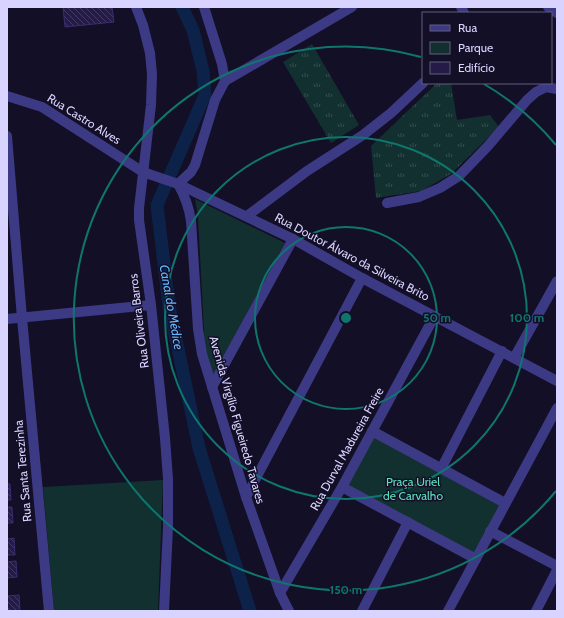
<svg xmlns="http://www.w3.org/2000/svg" width="564" height="618" font-family="Cabin,sans-serif">
  <style>
    .grass { fill: url(#grass-tufts) }
    .park { fill: #12302f }
    .lines { fill: none; stroke-linecap: round; stroke-linejoin: round }
    .canal { stroke: #0c2248; stroke-width: 13 }
    .building { fill: url(#building-back-hatch); stroke: #3b2d73 }
    .minor { stroke: #3d3a85; stroke-width: 10 }
    .ring { fill: none; stroke: #0f766e; stroke-width: 2 }
    .labels { text-anchor: middle; stroke-width: 3; stroke-linejoin: round; paint-order: stroke }
    .street-label { font-size: 12px; fill: #d9d4ff; stroke: #130f26 }
    .park-label { font-size: 12px; fill: #5fe0c0; stroke: #130f26 }
    .water-label { font-size: 13px; font-style: italic; fill: #62b6ff; stroke: #130f26 }
    .centre { fill: #0f766e; stroke: #130f26; stroke-width: 2 }
    .ring-label { font-size: 12px; text-anchor: middle; font-weight: bold; fill: #0f766e; stroke: #130f26; stroke-width: 3; stroke-linejoin: round; paint-order: stroke }
  </style>
  <defs>
    <pattern id="grass-tufts" width="24" height="20" patternUnits="userSpaceOnUse"><rect width="24" height="20" fill="#12302f"/><path d="M3 7l-1-3M5 7V3M7 7l1-3M15 17l-1-3M17 17v-4M19 17l1-3" fill="none" stroke="#344d4e"/></pattern>
    <pattern id="building-back-hatch" width="6" height="6" patternUnits="userSpaceOnUse"><rect width="6" height="6" fill="#241b47"/><path d="M-1 5l2 2M0 0l6 6M5-1l2 2" fill="none" stroke="#433b63"/></pattern>
  </defs>
  <rect width="100%" height="100%" fill="#130f26"/>
  <g class="grass">
    <polygon points="312,44 359,125 331,143 283,62"/>
    <polygon points="437,83 451,83 457,120 490,115 499,127 451,174 421,191 376,198 371,146"/>
  </g>
  <g class="park">
    <polygon points="195,199 285,243 213,375 205,352 198,216"/>
    <polygon points="372,431 505,503 476,559 342,487"/>
    <polygon points="163,480 158,611 54,611 43,487"/>
  </g>
  <g class="lines">
    <polyline class="canal" points="182,7 193,30 203,71 205,95 157,205 169,306 199,448 250,611"/>
  </g>
  <g class="building">
    <polygon points="63,7 112,7 114,22 65,27"/>
    <polygon points="7,484 10,484 11,500 7,500"/>
    <polygon points="7,507 12,507 13,523 7,523"/>
    <polygon points="14,538 15,555 7,555 7,539"/>
    <polygon points="16,561 17,577 7,578 7,562"/>
    <polygon points="19,595 20,611 7,611 7,596"/>
  </g>
  <g class="lines">
    <g class="minor">
      <polyline points="136,7 143,25 150,53 152,74 151,105 139,208 139,220 151,305 165,438 168,479 168,527 164,611"/>
      <path d="M204,7L222,64L225,81L215,100L195,165L191,172L178,184C185,196 189,207 191,221L198,329L202,354L246,497L280,593L289,611"/>
      <polyline points="461,7 464,13"/>
      <polyline points="548,7 557,13"/>
      <polyline points="225,81 352,7"/>
      <polyline points="7,96 42,107 143,172 178,184 293,239 362,278 557,381"/>
      <polyline points="7,136 22,318 49,611"/>
      <polyline points="387,203 419,197 440,188 459,176 488,146 527,100 536,92 546,87 557,89"/>
      <polyline points="247,216 307,171 363,135 391,113 423,83"/>
      <polyline points="7,319 151,305"/>
      <polyline points="514,358 557,281"/>
      <polyline points="212,387 293,239"/>
      <polyline points="372,431 505,503"/>
      <polyline points="441,469 502,351"/>
      <polyline points="342,487 476,559"/>
      <polyline points="246,497 362,278"/>
      <polyline points="490,531 557,566"/>
      <polyline points="280,593 342,487 434,317"/>
      <polyline points="362,611 408,522"/>
      <polyline points="448,611 557,408"/>
      <polyline points="536,611 557,570"/>
    </g>
  </g>
  <g class="ring">
    <circle cx="346" cy="318" r="91"/>
    <circle cx="346" cy="318" r="181"/>
    <path d="M556 491A272 272 0 1 1 421 57M484 84A272 272 0 0 1 556 145"/>
  </g>
  <g class="labels">
    <g class="street-label">
      <text transform="translate(84 119) rotate(32)" y="4">Rua Castro Alves</text>
      <text transform="translate(352 257) rotate(28)" y="4">Rua Doutor Álvaro da Silveira Brito</text>
      <text transform="translate(139 321) rotate(-97)" y="4">Rua Oliveira Barros</text>
      <text transform="translate(237 420) rotate(74)" y="4">Avenida Virgílio Figueiredo Tavares</text>
      <text transform="translate(347 449) rotate(-61)" y="4">Rua Durval Madureira Freire</text>
      <text transform="translate(23 471) rotate(-95)" y="4">Rua Santa Terezinha</text>
    </g>
    <g class="park-label">
      <text x="413" y="486">Praça Uriel<tspan x="413" dy="14">de Carvalho</tspan></text>
    </g>
    <g class="water-label">
      <text transform="translate(172 307) rotate(80)" y="5">Canal do Médice</text>
    </g>
  </g>
  <circle cx="346" cy="318" r="6" class="centre"/>
  <g class="ring-label">
    <text x="437" y="322">50 m</text>
    <text x="527" y="322">100 m</text>
    <text x="346" y="594">150 m</text>
  </g>
  <rect width="564" height="618" fill="none" stroke="#d9d4ff" stroke-width="16"/>
  <rect x="422" y="12" width="130" height="72" fill="#130f26" stroke="#625e7d"/>
  <rect x="430" y="25" width="20" height="6" fill="#3d3a85" stroke="#625e7d"/>
  <text x="458" y="32" font-size="12" fill="#d9d4ff">Rua</text>
  <rect x="430" y="42" width="20" height="12" fill="#12302f" stroke="#625e7d"/>
  <text x="458" y="52" font-size="12" fill="#d9d4ff">Parque</text>
  <rect x="430" y="62" width="20" height="12" fill="#241b47" stroke="#625e7d"/>
  <text x="458" y="72" font-size="12" fill="#d9d4ff">Edifício</text>
</svg>
